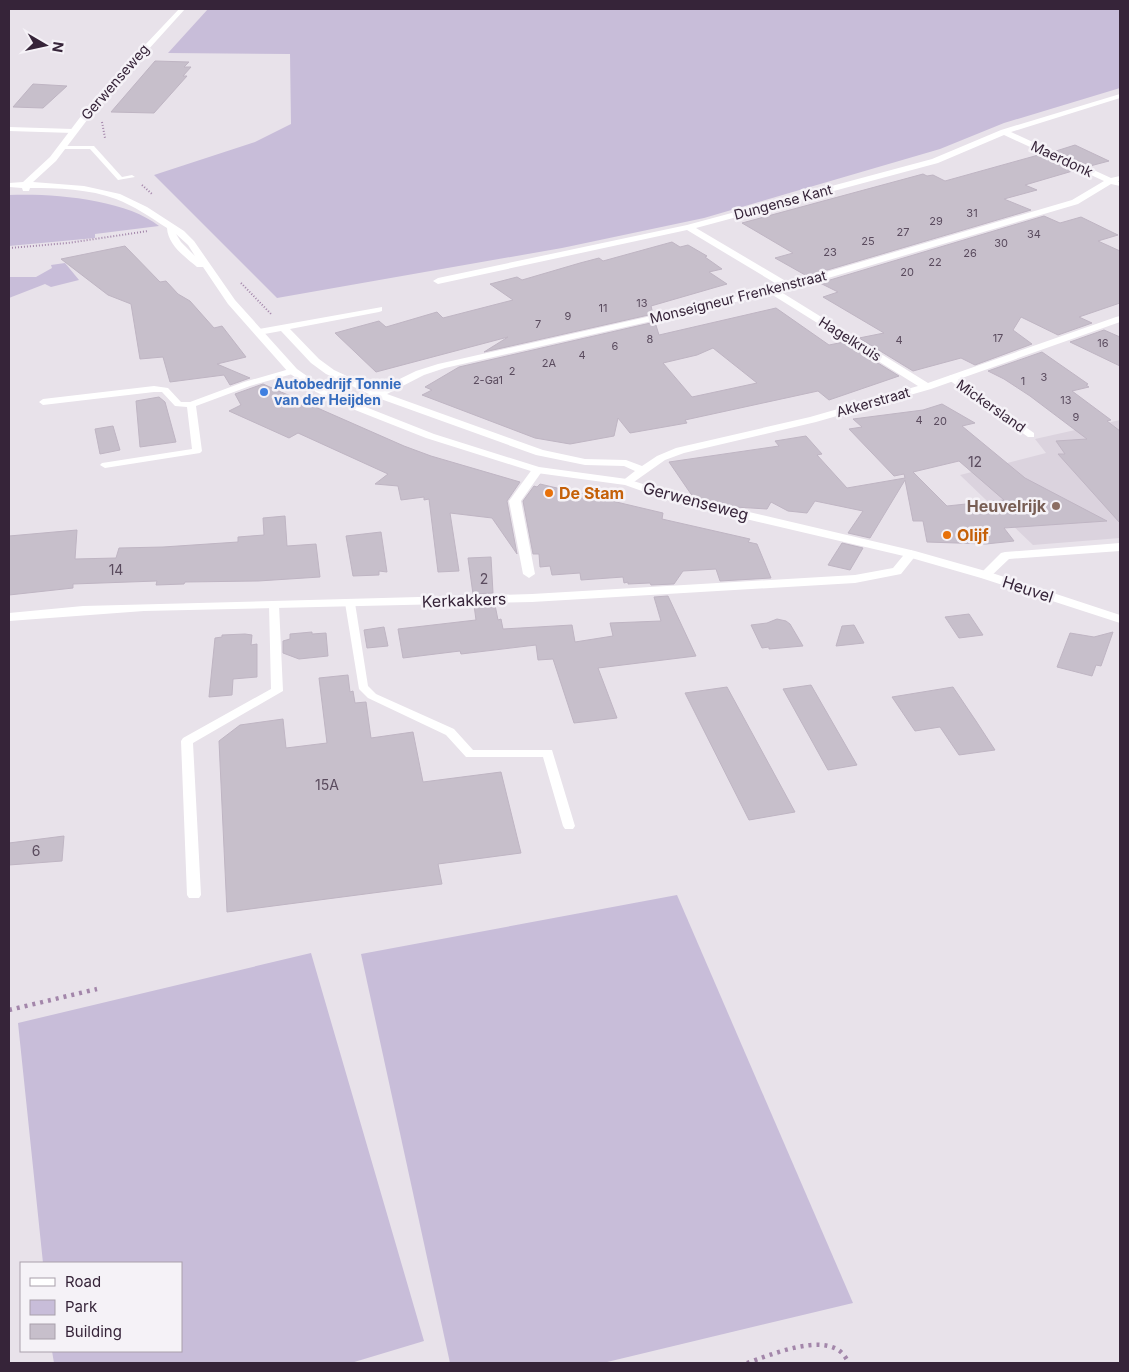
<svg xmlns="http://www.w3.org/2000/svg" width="1129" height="1372" font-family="Inter,sans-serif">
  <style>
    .built { fill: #dbd3de }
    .green { fill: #c8bdd9 }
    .building { fill: #c7bfcb; stroke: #bfb5c3; fill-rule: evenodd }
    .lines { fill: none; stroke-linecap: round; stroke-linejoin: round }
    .path-far1 { stroke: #a386aa; stroke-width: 2; stroke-dasharray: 1 2; stroke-linecap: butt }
    .path { stroke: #a386aa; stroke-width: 4.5; stroke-dasharray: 3 5; stroke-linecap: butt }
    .service { fill: #fff; fill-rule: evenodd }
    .minor { fill: #fff; fill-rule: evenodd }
    .tertiary { fill: #fff; fill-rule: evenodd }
    .shop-dot { fill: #3f7fe0; stroke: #f5f2f7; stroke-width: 2 }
    .food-dot { fill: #e8710a; stroke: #f5f2f7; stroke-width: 2 }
    .education-dot { fill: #8d6e63; stroke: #f5f2f7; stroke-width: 2 }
    .labels { text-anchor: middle; stroke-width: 5; stroke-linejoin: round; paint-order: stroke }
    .far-number-label { font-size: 11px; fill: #5a4b5e }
    .far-street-label { font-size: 14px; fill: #362439; stroke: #f5f2f7 }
    .far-shop-label { font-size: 14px; font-weight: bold; fill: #366cbe; stroke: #f5f2f7; text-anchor: start }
    .number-label { font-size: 14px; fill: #5a4b5e }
    .food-label { font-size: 16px; font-weight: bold; fill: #c56008; stroke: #f5f2f7; text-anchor: start }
    .street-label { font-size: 16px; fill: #362439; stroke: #f5f2f7 }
    .education-label { font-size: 16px; font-weight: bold; fill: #785e54; stroke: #f5f2f7; text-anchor: end }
  </style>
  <rect width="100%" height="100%" fill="#e8e2ea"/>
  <polygon class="built" points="1120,420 1120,538 1033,545 960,475 1046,453 1035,439"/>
  <g class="green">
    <polygon points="208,9 1120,9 1120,88 1004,123 940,149 704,218 562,248 277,298 154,175 255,142 291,124 290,54 168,53"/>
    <path d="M9,195C51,193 126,199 159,226L95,234V238L9,246Z"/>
    <polygon points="65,263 79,280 51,287 45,284 9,298 9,277 36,277 52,268 51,265"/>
    <polygon points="677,895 853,1303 603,1363 450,1363 361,954"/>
    <polygon points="311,953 424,1341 351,1363 54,1363 52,1351 181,1351 181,1263 43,1263 18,1023"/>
  </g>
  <g class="building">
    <polygon points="155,61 189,62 184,67 191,67 183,76 187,76 154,113 111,112"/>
    <polygon points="33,84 67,86 43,108 13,107"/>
    <polygon points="1075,145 1109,161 1090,166 1056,151"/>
    <polygon points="1042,154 1076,170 1025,185 1037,190 1004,199 1031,210 807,276 775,258 793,253 742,223 923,174 927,176 933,175 945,181"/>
    <polygon points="1044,216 1060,223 1081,217 1118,235 1098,241 1120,251 1120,303 1079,317 1092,323 1058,335 1021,317 1013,330 1032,344 975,365 961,358 913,371 859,338 884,333 823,297 838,292 820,283"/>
    <polygon points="672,242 680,247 688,245 707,256 705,257 722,269 709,272 727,284 651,306 653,314 484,352 508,337 376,372 335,333 379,321 386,327 437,312 443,318 513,300 490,284 517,277 522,280 580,263 599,258 603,261"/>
    <polygon points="125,246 160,282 166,281 178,294 190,301 214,328 222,326 246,357 217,364 250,378 230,385 224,375 170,382 163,357 140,359 131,304 108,295 61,259"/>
    <path d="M776,308L829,345L844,342L899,376L829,400L818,391L685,420L687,423L630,433L618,418L614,436L570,444L535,438L422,395L432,390L425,387L459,367L655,322L659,335ZM713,348L757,383L692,397L663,363L697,355Z"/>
    <polygon points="1104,330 1120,337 1120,366 1070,342"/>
    <polygon points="1042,352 1088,384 1086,385 1089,387 1072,391 1111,420 1107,421 1120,431 1120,523 1058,454 1065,454 1056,441 1087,439 1030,396 1004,379 988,371"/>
    <polygon points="263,384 404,446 431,456 520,482 507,501 517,554 492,518 450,513 459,571 438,572 429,499 424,500 424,497 401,500 398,486 375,484 388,474 298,433 289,438 229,411 241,405 235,394"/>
    <polygon points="159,397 165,402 176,442 140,447 136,401"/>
    <path d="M942,404L975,423L962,426L1025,478L1107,521L1004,528L1014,541L986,544L927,542L923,521H913L905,480L870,538L848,533L863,511L815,501L807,513L788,511L771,502L767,509L735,507L693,497L669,462L779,446L775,441L806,436L822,454L817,455L847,488L905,478L904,474L894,476L849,429L862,427L853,419L923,410ZM959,461L1004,500L947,506L913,472Z"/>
    <polygon points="113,426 120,450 100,454 95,429"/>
    <polygon points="540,484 663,513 662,519 750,539 748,542 757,544 771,578 720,581 716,569 683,571 674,584 651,585 650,583 628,584 628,582 624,583 623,577 581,580 580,573 552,575 550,566 540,567 539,554 533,554 523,501 534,486 537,487"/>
    <polygon points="285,516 287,546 316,544 320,577 258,581 185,582 184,584 156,585 157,581 73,584 73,588 9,595 9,536 77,530 75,559 116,558 119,548 163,547 238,542 238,537 264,535 263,518"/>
    <polygon points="381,532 387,572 379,571 379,575 353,576 346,536"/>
    <polygon points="842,543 863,548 850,570 828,565"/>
    <polygon points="491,557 493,593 473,594 468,558"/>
    <polygon points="668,596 696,656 598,668 617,718 574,723 553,659 538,660 536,645 461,654 460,651 403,658 398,629 476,620 474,605 495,605 498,620 501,619 503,629 572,625 575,642 613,636 610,623 661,621 654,597"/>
    <polygon points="969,614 983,635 959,638 945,617"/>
    <polygon points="777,619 786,621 790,624 803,646 769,649 769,647 762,648 751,625 767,623"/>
    <polygon points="854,625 864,643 836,646 842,626"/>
    <polygon points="384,627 388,646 367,648 364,630"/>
    <polygon points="312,632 312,634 326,633 328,656 299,659 283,653 283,641 290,639 290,634"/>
    <polygon points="1113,632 1101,666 1096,665 1092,676 1057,667 1070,633 1094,637"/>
    <polygon points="245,634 252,635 251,645 257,644 257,677 233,679 232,695 209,697 215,638 222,637 222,635"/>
    <polygon points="348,675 350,692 353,691 355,703 366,702 371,738 413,732 423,782 501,772 521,853 438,864 442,884 227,912 219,741 240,725 283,719 286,748 327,743 319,678"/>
    <polygon points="811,685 857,765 828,770 783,689"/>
    <polygon points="727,687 795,812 749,820 685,693"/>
    <polygon points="953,687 976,721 995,750 959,755 940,727 915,731 892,697"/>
    <polygon points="64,836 62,861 9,865 9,843"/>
  </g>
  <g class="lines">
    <g class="path-far1">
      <polyline points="102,122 105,138"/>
      <polyline points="142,185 152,194"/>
      <polyline points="9,248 68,243 148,231"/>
      <polyline points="241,283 272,315"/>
    </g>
    <g class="path">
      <polyline points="9,1010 97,989"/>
      <path d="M747,1363C770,1355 822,1333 842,1353C845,1356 847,1360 849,1363"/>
    </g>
    <g class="service">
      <polygon points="61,146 94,146 122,177 132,175 135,177 118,180 90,149 63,149 60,147"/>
      <polygon points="293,368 296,369 296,373 250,386 196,406 202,451 200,453 105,468 100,465 102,463 192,449 187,407 175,406 162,392 154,392 43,405 39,402 43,399 154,386 168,388 181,402 190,402 244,382"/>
      <polygon points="952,375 1034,433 1034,437 1028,437 949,380 949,376"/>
      <polygon points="350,600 355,603 368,686 376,694 454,729 473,750 552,750 575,826 573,829 565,829 563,826 543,757 466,757 446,735 368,698 359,689 345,603"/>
      <polygon points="274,602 279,605 283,691 193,743 201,895 199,898 189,898 187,895 181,741 183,738 271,689 269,605"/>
    </g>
    <g class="minor">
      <path d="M1120,94V98L1011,132L1111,178L1120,176V181H1118L1120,183V186L1111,184L1078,204L781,292L928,383L1116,317L1120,316V322L931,389L816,422L684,453L665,460L631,484H623L621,482L635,471L624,466L585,465L536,455L378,398L358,408H350L349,406L350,404L369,394L326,374L311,363L281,331L259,335L254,332L259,329L382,307V311L379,312L290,329L319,359L334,370L377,390L416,371L438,364L771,289L780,286L687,230L438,284L433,281L438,278L687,225L932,159L1001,130ZM1004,135L1104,181L1072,200L789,283L696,228L938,163ZM771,294L918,386L810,417L676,448L657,456L642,466L626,460L585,459L543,450L387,394L424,375L445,368Z"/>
      <polygon points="9,127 73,129 77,131 73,133 9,131"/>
      <polygon points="537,467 543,470 521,501 535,574 529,578 523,574 509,501 533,468"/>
      <polygon points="1120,543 1120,551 1009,559 989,578 981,578 979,575 1001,553 1005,552"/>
      <polygon points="911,550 917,554 901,574 855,583 532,602 144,611 9,621 9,613 83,606 532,594 855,575 893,568 907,551"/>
    </g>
    <path class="tertiary" d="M179,9H185L100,103L56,161L33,182L84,186L120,194L147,207L184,231L194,241L235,300L297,369L324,388L358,404L434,434L539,467L627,479L681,496L915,551L989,572L1120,615V623L981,578L908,557L673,502L625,485L537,473L426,438L350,408L316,392L289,373L228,304L203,267H197C184,256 168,245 167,228C150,217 134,206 116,199C90,189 57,188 30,188L29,191H23L22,188L9,187V183L23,182L50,157L94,99ZM176,234L188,245L195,256L181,242Z"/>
  </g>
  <circle class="shop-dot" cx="264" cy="392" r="5"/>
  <g class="food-dot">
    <circle cx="549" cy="493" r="5"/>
    <circle cx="947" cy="535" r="5"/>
  </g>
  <circle class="education-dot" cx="1056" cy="506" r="5"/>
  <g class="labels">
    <g class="far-number-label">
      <text x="972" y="217">31</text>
      <text x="936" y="225">29</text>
      <text x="903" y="236">27</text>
      <text x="1034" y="238">34</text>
      <text x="868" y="245">25</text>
      <text x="1001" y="247">30</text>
      <text x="830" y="256">23</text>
      <text x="970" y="257">26</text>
      <text x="935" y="266">22</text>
      <text x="907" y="276">20</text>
      <text x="642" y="307">13</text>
      <text x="603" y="312">11</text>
      <text x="568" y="320">9</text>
      <text x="538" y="328">7</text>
      <text x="998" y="342">17</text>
      <text x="650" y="343">8</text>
      <text x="899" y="344">4</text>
      <text x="1103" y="347">16</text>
      <text x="615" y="350">6</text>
      <text x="582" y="359">4</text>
      <text x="549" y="367">2A</text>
      <text x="512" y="375">2</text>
      <text x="1044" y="381">3</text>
      <text x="488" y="384">2-Ga1</text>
      <text x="1023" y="385">1</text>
      <text x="1066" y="404">13</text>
      <text x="1076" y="421">9</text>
      <text x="919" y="424">4</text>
      <text x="940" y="425">20</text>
    </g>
    <g class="far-street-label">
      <text transform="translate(115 82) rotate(-49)" y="5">Gerwenseweg</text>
      <text transform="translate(1062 159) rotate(25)" y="5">Maerdonk</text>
      <text transform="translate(783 202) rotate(-15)" y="5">Dungense Kant</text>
      <text transform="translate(738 297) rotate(-14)" y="5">Monseigneur Frenkenstraat</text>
      <text transform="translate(850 339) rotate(32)" y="5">Hagelkruis</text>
      <text transform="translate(873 402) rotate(-16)" y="5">Akkerstraat</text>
      <text transform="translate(991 406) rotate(35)" y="5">Mickersland</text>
    </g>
    <g class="far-shop-label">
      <text x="274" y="389">Autobedrijf Tonnie<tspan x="274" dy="16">van der Heijden</tspan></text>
    </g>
    <g class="number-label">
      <text x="975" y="467">12</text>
      <text x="116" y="575">14</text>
      <text x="484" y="584">2</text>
      <text x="327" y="790">15A</text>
      <text x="36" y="856">6</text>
    </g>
    <g class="food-label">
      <text x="559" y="499">De Stam</text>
      <text x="957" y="541">Olijf</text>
    </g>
    <g class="street-label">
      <text transform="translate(696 501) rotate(15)" y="6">Gerwenseweg</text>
      <text transform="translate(1028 589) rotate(18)" y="6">Heuvel</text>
      <text transform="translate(464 600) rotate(-2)" y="6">Kerkakkers</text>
    </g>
    <g class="education-label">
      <text x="1046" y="512">Heuvelrijk</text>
    </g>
  </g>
  <rect width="1129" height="1372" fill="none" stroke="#362439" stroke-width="20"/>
  <rect x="20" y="1262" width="162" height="90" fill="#f5f2f7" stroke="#a9a0ab"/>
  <rect x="30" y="1278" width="25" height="8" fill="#ffffff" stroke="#a9a0ab"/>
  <text x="65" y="1287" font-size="15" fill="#362439">Road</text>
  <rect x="30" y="1300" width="25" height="15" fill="#c8bdd9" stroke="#a9a0ab"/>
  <text x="65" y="1312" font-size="15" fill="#362439">Park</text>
  <rect x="30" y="1324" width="25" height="15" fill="#c7bfcb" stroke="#a9a0ab"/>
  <text x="65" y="1337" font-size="15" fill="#362439">Building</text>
  <g transform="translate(45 45) rotate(99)" stroke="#f5f2f7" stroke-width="4" paint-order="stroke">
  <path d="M0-4L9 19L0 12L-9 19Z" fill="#362439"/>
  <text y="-8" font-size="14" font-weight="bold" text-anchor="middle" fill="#362439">N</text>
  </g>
</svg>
